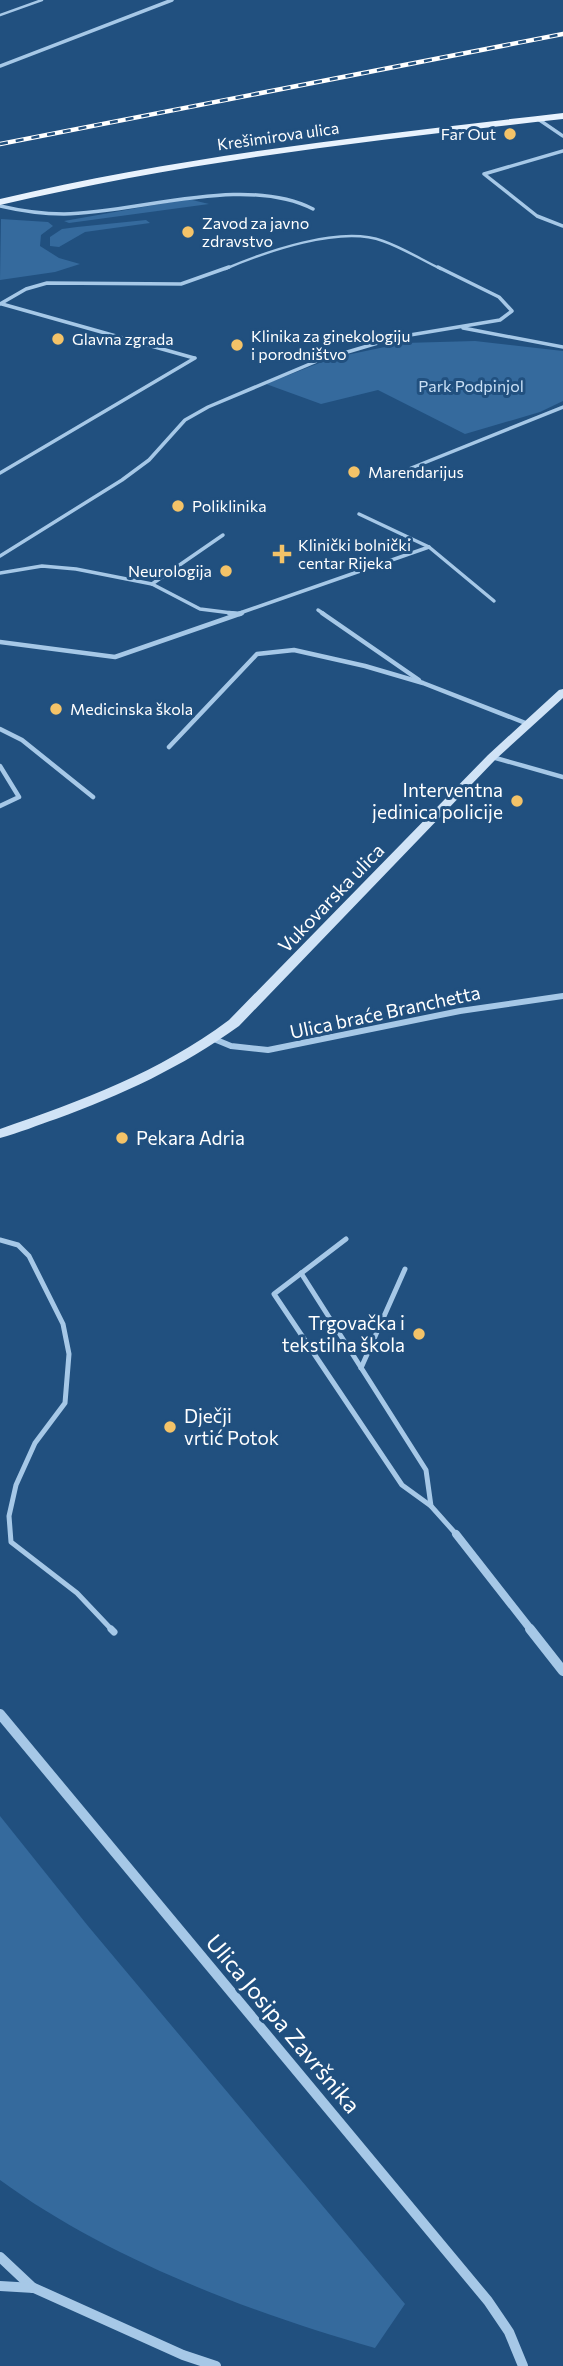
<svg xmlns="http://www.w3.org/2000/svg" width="563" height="2366" font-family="Commissioner,sans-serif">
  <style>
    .green { fill: #356a9d }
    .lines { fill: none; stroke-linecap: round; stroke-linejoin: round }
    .service-far4 { stroke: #a6c8e7; stroke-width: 2.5 }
    .service-far3 { stroke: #a6c8e7; stroke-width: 3.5 }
    .service-far2 { stroke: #a6c8e7; stroke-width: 4.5 }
    .service-far1 { stroke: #a6c8e7; stroke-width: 5 }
    .service { stroke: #a6c8e7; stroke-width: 7 }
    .minor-far3 { stroke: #a6c8e7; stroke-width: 3.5 }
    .minor-far2 { stroke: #a6c8e7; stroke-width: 6 }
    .minor-far1 { stroke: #a6c8e7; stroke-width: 8 }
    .minor { stroke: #a6c8e7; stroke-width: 10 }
    .secondary { fill: #d0e3f6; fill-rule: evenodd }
    .primary { fill: #e8f2fd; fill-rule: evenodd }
    .rail-casing { stroke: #fff; stroke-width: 4.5 }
    .rail { stroke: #21507f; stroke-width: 2.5; stroke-dasharray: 8; stroke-linecap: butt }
    .poi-dot { fill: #f4c368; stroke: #21507f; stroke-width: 2.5 }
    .labels { text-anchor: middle; stroke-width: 6; stroke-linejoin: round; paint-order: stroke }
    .far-poi-label { font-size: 16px; fill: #fff; stroke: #21507f; text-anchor: start }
    .far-street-label { font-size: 16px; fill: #fff; stroke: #21507f }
    .far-park-label { font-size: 16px; fill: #cae0f6; stroke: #21507f }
    .poi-label { font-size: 19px; fill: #fff; stroke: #21507f; text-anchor: end }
    .street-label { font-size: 19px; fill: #fff; stroke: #21507f }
    .near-street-label { font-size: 23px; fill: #fff; stroke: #21507f }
  </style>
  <rect width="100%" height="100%" fill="#21507f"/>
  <g class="green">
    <polygon points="188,199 209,204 69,223 64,221"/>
    <polygon points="1,219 48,222 53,226 41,235 40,246 59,258 80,264 55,272 0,280"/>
    <polygon points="146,220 150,223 85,232 59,247 50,246 50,237 62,229 77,227"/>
    <polygon points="475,341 563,351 563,401 540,412 465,434 378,390 321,404 266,384 332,358 404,343"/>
    <path d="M0,1816L88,1926L405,2304L375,2348C250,2313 105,2257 0,2180Z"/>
  </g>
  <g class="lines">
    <g class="service-far4">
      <polyline points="0,15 42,0"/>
      <path d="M225,269C265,252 340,225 383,241C403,248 422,260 441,269"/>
    </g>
    <g class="service-far3">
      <polyline points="0,304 26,289 47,283 181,284 229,267"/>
      <polyline points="2,304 194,358"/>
      <polyline points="463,328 563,347"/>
      <polyline points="0,473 195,358"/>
      <polyline points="389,477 563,407"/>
      <polyline points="359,514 429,547 494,601"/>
      <polyline points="0,556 122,480 149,460 185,420 208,407 317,361 398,337 500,320 512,311 499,297 438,267"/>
      <polyline points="0,573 42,566 76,569 152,584 200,609 240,614"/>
      <polyline points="152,584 223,535"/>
      <polyline points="318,610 324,614"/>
      <polyline points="237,614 429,547"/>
    </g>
    <g class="service-far2">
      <polyline points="229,613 240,614"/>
      <polyline points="322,613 419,680"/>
      <polyline points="0,642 115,657 242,613"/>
      <polyline points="0,729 22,740 93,797"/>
      <polyline points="169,747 257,654 294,650 365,666 423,683 528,724"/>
      <polyline points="492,757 563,777"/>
      <polyline points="0,766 19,797 0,806"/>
    </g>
    <g class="service-far1">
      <polyline points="346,1239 274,1294 402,1485 431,1506"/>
      <polyline points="0,1240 18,1245 29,1256 63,1324 69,1354 65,1403 35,1443 16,1485 9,1516 11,1542 77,1593 113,1631"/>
      <polyline points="301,1273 426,1470 431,1506 456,1534"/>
      <polyline points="361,1368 405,1269"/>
    </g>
    <polyline class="service" points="111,1629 114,1632"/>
    <g class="minor-far3">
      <polyline points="0,66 172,0"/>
      <polyline points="538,119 563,136"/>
      <polyline points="563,151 484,174 537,216 563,226"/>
      <path d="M0,206C21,211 42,214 64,214C138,213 244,174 313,209"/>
    </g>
    <polyline class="minor-far2" points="214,1039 231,1046 268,1050 460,1011 563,996"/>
    <polyline class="minor-far1" points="456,1534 532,1631"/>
    <g class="minor">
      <polyline points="530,1629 563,1671"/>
      <polyline points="0,1714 488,2301 509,2332 523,2366"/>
      <polyline points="0,2257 33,2288"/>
      <polyline points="0,2286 34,2288 183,2355 216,2366"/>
    </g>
    <path class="secondary" d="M563,689V698L496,759L239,1026C182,1067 122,1095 56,1119C38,1125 19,1133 0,1138V1129C83,1100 158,1073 229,1020L488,755L559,690Z"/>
    <path class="primary" d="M563,113V119C374,140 186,161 0,205V199C186,155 374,135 563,113Z"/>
    <defs>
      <polyline id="rail" points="0,144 563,34"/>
    </defs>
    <use href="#rail" class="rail-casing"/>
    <use href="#rail" class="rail"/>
  </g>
  <g class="poi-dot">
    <circle cx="510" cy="134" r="7"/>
    <circle cx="188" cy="232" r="7"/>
    <circle cx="58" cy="339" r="7"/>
    <circle cx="237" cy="345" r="7"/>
    <circle cx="354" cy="472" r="7"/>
    <circle cx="178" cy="506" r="7"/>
    <path d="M278.5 543.5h7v7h7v7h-7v7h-7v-7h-7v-7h7z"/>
    <circle cx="226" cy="571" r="7"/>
    <circle cx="56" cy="709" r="7"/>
    <circle cx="517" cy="801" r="7"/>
    <circle cx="122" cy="1138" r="7"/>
    <circle cx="419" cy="1334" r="7"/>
    <circle cx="170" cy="1427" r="7"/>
  </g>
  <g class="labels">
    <g class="far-poi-label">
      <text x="496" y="140" text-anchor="end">Far Out</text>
      <text x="202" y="229">Zavod za javno<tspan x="202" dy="18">zdravstvo</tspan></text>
      <text x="251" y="342">Klinika za ginekologiju<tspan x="251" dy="18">i porodništvo</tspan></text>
      <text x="72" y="345">Glavna zgrada</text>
      <text x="368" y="478">Marendarijus</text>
      <text x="192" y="512">Poliklinika</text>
      <text x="298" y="551">Klinički bolnički<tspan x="298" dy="18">centar Rijeka</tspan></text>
      <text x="212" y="577" text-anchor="end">Neurologija</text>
      <text x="70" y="715">Medicinska škola</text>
    </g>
    <g class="far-street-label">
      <text transform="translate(278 136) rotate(-8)" y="6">Krešimirova ulica</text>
    </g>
    <g class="far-park-label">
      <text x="471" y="392">Park Podpinjol</text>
    </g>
    <g class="poi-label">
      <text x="503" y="797">Interventna<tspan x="503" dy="22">jedinica policije</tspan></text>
      <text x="136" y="1145" text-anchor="start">Pekara Adria</text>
      <text x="405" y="1330">Trgovačka i<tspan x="405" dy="22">tekstilna škola</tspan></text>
      <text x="184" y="1423" text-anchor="start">Dječji<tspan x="184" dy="22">vrtić Potok</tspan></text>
    </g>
    <g class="street-label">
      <text transform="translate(331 898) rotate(-46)" y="7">Vukovarska ulica</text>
      <text transform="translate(385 1012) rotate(-12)" y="7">Ulica braće Branchetta</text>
    </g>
    <g class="near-street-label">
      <text transform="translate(283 2024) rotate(50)" y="8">Ulica Josipa Završnika</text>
    </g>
  </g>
</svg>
